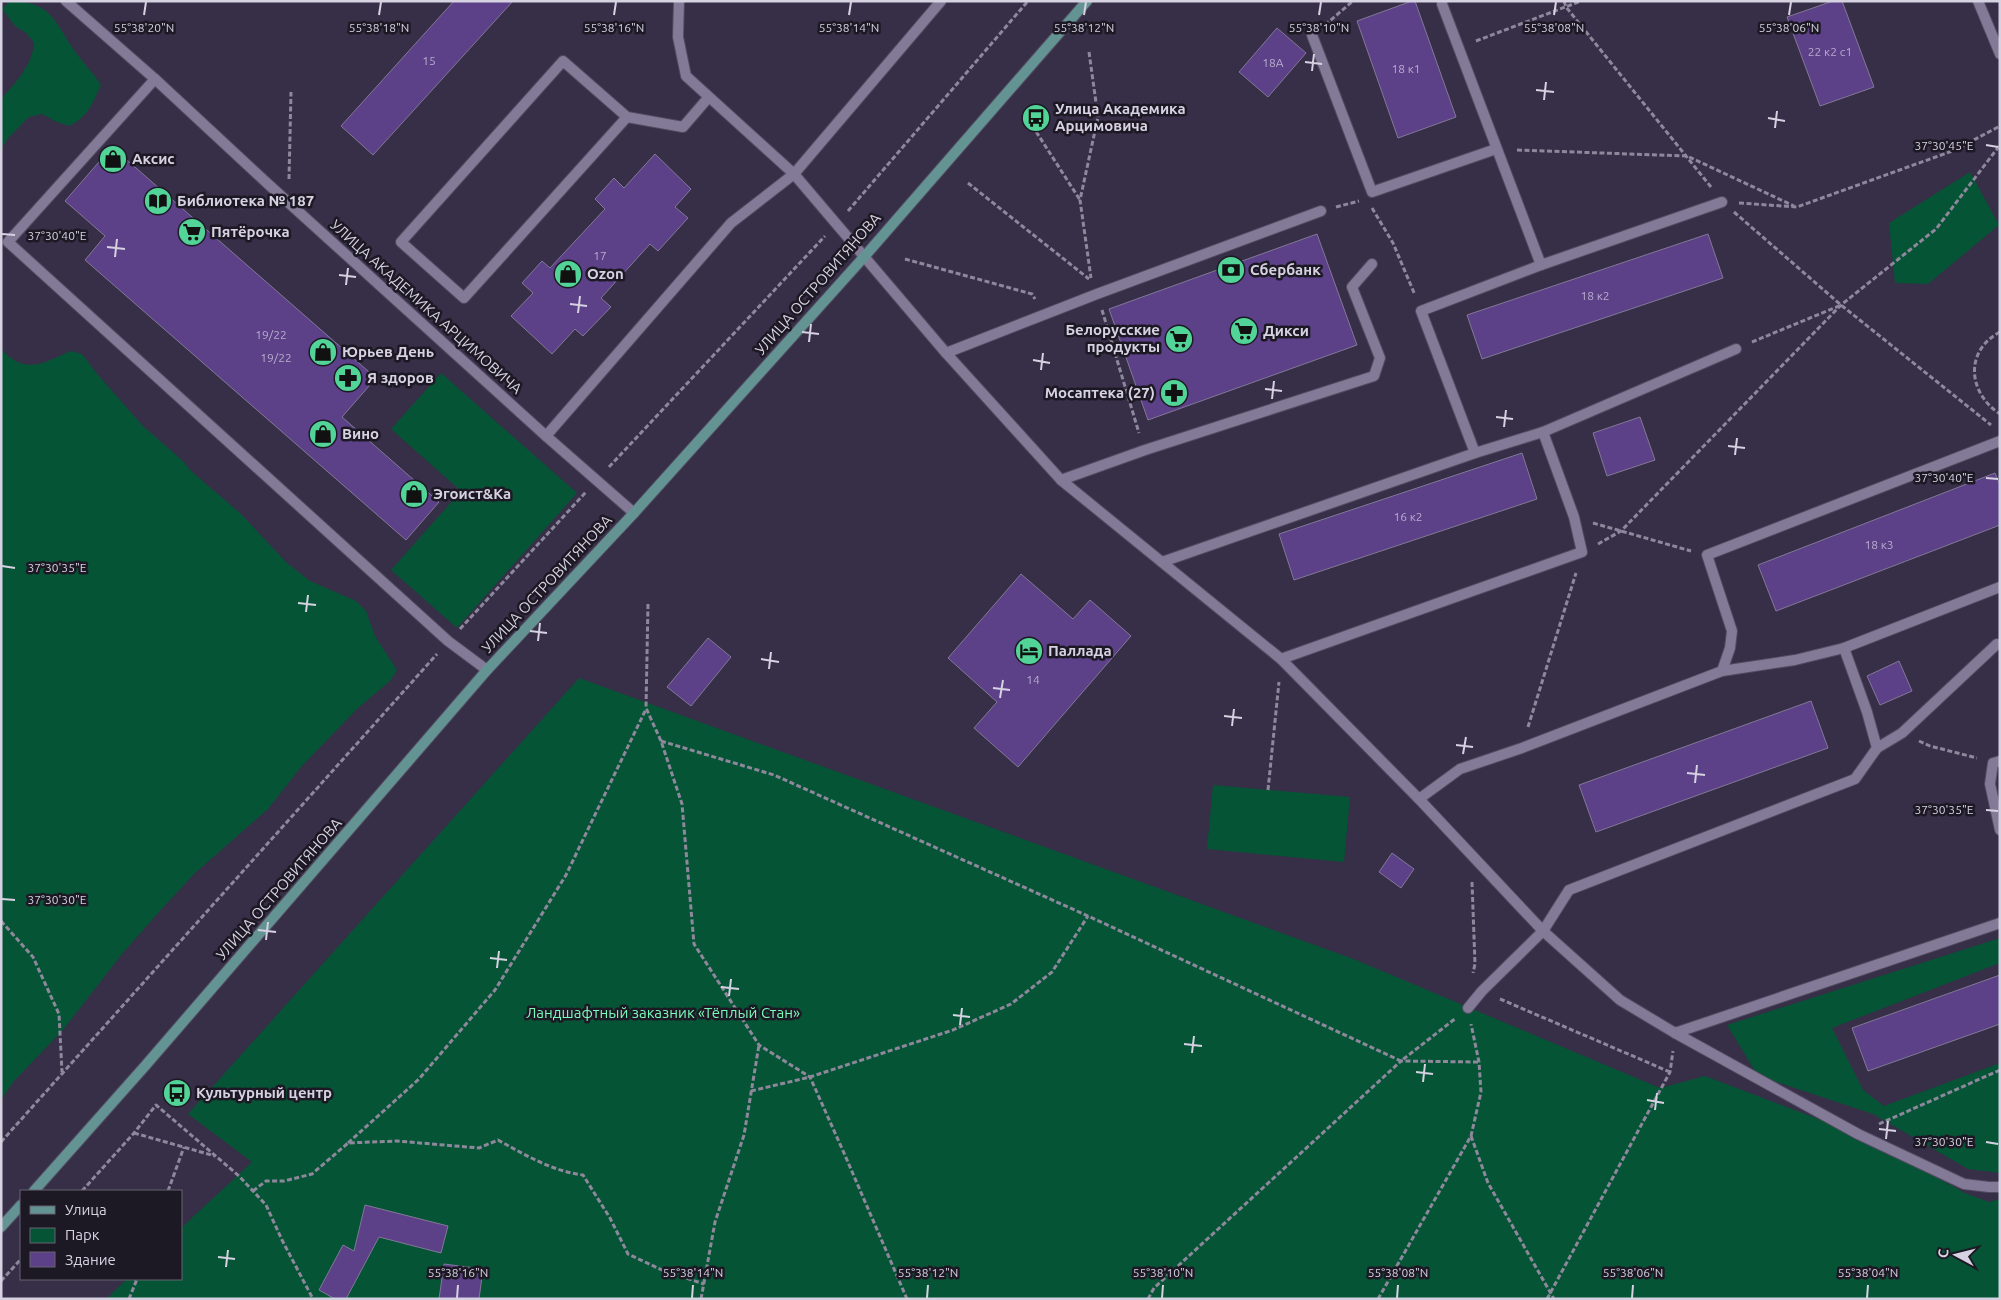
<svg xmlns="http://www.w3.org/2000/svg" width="2001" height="1300" font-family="Ubuntu,sans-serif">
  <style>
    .green { fill: #065436 }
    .building { fill: #5c4088; stroke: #827996 }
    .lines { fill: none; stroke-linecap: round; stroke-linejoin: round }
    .lane-casing { stroke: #524b60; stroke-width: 12 }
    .street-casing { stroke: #524b60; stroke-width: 12 }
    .secondary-casing { stroke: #524b60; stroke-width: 12 }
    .path { stroke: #8e889c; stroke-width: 3; stroke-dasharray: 5 2.5; stroke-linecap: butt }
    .lane { stroke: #837a97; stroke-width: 10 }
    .street { stroke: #837a97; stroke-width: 10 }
    .secondary { stroke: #639493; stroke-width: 10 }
    .ticks { fill: none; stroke: #d6d2e2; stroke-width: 2 }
    .labels { text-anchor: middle; stroke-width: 5; stroke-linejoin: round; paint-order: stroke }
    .number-label { font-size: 12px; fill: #b8aecc }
    .poi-label { font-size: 15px; font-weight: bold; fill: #d6d2e2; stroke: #1d1924; text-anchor: start }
    .street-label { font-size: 15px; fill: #d6d2e2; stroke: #1d1924 }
    .park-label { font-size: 15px; fill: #79faba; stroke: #1d1924 }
    .ticks-label { font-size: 12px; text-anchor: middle; fill: #d6d2e2; stroke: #1d1924; stroke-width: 5; stroke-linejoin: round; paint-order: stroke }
  </style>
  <rect width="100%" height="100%" fill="#372e47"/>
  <g class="green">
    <path d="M10,1C54,1 55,25 77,54C85,65 94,74 101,85C92,104 89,116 69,126L57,122L42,114L29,117L9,137L1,149V99C16,82 32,66 34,43L26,33L15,26L2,9Z"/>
    <polygon points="1970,172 1999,225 1928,284 1895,283 1889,223"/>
    <path d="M1,349C24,375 43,364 70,351L82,354L98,375L143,426L183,461L191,471L240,513L287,563L310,581L356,601L366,611L375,636L397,670L390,681L358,708L301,767L268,809L195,873L158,913L122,954L63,1030L14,1081L1,1100Z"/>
    <polygon points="441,373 577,493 457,628 391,570 461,491 391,429"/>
    <polygon points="579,678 1356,960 1660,1088 1705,1076 1858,1134 1965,1193 1989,1202 2000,1199 2000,1299 106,1299 127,1279 181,1279 181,1228 252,1162 188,1114"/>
    <polygon points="1213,785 1350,797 1344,862 1207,849"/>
    <polygon points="2000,938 2000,963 1832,1028 1863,1090 1884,1106 2000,1063 2000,1173 1968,1169 1873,1114 1758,1076 1727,1025"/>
  </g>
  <g class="building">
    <polygon points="454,1 513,1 373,155 341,126"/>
    <polygon points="1412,1 1415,1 1456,117 1398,138 1357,21"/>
    <polygon points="1833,1 1842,1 1874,87 1820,106 1787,17"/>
    <polygon points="1277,28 1306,53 1268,97 1239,72"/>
    <polygon points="112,147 376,378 342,417 439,502 406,540 85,260 105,236 65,201"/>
    <polygon points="655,154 691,189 675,207 688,218 658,251 650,244 601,298 611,307 583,336 575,329 552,354 511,316 533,293 522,283 542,261 550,268 605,209 595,199 614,178 624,188"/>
    <polygon points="1317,234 1357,345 1148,420 1109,309"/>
    <polygon points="1708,234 1723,278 1482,359 1467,315"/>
    <polygon points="1640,417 1655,460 1607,476 1593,433"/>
    <polygon points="1522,453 1537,499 1294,580 1279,534"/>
    <polygon points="1995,473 2000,485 2000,525 1776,611 1758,565"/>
    <polygon points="1021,574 1073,619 1090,600 1131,636 1018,767 974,728 997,702 948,658"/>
    <polygon points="708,638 731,657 691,706 667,687"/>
    <polygon points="1899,661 1912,691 1880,705 1867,676"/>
    <polygon points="1811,701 1828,748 1596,832 1579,785"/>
    <polygon points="1392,853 1414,869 1401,888 1379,872"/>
    <polygon points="2000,975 2000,1024 1868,1071 1852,1028"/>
    <polygon points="365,1205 448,1226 441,1253 379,1237 346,1299 335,1299 319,1290 343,1245 354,1251"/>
    <polygon points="444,1264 483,1269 479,1299 439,1299"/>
  </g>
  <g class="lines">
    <defs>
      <g id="lane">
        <polyline points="679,1 678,37 686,76 794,174 946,353 1061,480 1281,659 1419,799 1543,931 1620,1000 1675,1033 2000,923"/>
        <polyline points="1978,1 2000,54"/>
        <polyline points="1442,4 1541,265"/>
        <polyline points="1312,35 1372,192 1496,149"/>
        <polyline points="155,79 8,242 448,641 487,670"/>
        <polyline points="627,117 563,61 401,242 464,298 627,117 683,127 708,98"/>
        <polyline points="946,353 1097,294 1321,211"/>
        <polyline points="546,436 731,223 794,174 941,1"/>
        <polyline points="1475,453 1421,311 1541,265 1722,202"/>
        <polyline points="1061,480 1145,450 1374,376 1380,358 1352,287 1372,264"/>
        <polyline points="1162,562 1475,453 1543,432 1736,349"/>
        <polyline points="1281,659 1582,552 1574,517 1543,432"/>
        <polyline points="1722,671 1795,660 1844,648 2000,587"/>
        <polyline points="1877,748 1902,733 1997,644"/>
        <polyline points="2000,761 1993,763 1990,784 2000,830"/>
        <polyline points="1419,799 1460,769 1522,748 1722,671 1730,648 1732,631 1707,555 2000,441"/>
        <polyline points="1468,1008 1482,991 1543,931 1569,890 1855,779 1877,748 1867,712 1844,648"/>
        <polyline points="1675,1033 1858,1134 1964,1184 1989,1187 2000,1187"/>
      </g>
      <polyline id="street" points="66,1 155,79 268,184 546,436 634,513"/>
      <g id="secondary">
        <polyline points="34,1191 145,1066 487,670 634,513 864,257 1087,1"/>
        <polyline points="1,1227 21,1205"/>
      </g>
    </defs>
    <use href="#lane" class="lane-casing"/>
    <use href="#street" class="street-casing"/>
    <use href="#secondary" class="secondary-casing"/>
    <g class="path">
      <polyline points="1564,1 1566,7 1711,187"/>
      <polyline points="1325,25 1353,1"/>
      <polyline points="1476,41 1581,1"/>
      <polyline points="1089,52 1098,117 1080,200 1091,278"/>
      <polyline points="1028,119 1080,200"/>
      <polyline points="1517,150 1687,156 1794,206"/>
      <polyline points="289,179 291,92"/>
      <polyline points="968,183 1089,279"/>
      <polyline points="1739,203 1797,207 1955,150 2000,126"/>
      <polyline points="1336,207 1359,201"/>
      <polyline points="1372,208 1393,243 1415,295"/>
      <polyline points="848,211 1028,1"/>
      <polyline points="1734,212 1841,305 1991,425"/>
      <polyline points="905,259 1032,294 1035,299"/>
      <polyline points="1102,310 1139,433"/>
      <path d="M2000,332C1964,351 1968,393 2000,414"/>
      <polyline points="1752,342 1839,306"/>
      <polyline points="609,467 825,236"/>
      <polyline points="1593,523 1691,551"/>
      <polyline points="1598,544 1621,531 1841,305 1936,229 2000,145"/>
      <polyline points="648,604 646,708 661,741 682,804 694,944 759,1045 810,1077 844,1153 907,1299"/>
      <polyline points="460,629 586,492"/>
      <polyline points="1528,727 1576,573"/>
      <polyline points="661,741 774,775 1088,916 1401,1061 1456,1018"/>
      <polyline points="1919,741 1930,746 1977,758"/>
      <polyline points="1268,790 1279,682"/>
      <polyline points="1472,882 1475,964 1473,973"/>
      <polyline points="1,921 33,957 59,1014 62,1072"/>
      <polyline points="1500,999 1670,1072"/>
      <polyline points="751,1091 810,1077 953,1030 1011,1004 1052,972 1088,916"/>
      <polyline points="1879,1124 2000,1070"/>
      <polyline points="134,1133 215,1156"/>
      <polyline points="1471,1136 1488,1183 1554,1299"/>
      <polyline points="1,1142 437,654"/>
      <polyline points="348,1143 419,1079 495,990 566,875 646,709"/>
      <polyline points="82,1191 134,1133 156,1105 239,1176 266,1205 282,1240 313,1299"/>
      <polyline points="168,1191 184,1147"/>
      <path d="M253,1191L266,1181H284L312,1174L348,1143L397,1141L479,1148L498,1140C525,1155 552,1171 583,1175L610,1218L628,1254L662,1270L704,1284"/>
      <polyline points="1,1281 21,1259"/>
      <polyline points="129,1299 137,1279"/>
      <polyline points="701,1299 715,1222 744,1135 759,1045"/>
      <polyline points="1148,1299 1154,1288 1401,1061 1479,1062"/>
      <polyline points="1378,1299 1471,1136 1481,1092 1479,1062 1471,1024"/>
      <polyline points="1547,1299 1670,1072 1673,1051"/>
    </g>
    <use href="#lane" class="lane"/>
    <use href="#street" class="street"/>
    <use href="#secondary" class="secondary"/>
  </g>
  <path class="ticks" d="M144,15L146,2M379,15L381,2M614,15L616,2M849,15L851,2M1084,15L1086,2M1319,15L1321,2M1554,15L1556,2M1789,15L1791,2M1305,62L1322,64M1312,71L1314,54M1536,90L1554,92M1544,100L1546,82M1768,118L1785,121M1775,128L1777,111M1986,145L1998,147M2,234L15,235M107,247L125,249M115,257L117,239M339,275L356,277M346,285L348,268M570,304L587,306M578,313L580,296M802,332L819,334M809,342L811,324M1033,360L1050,363M1041,370L1043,353M1265,389L1282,391M1272,399L1274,381M1496,417L1513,419M1504,427L1506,410M1728,446L1745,448M1735,455L1737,438M1986,478L1998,479M2,566L15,568M298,603L316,605M306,612L308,595M530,631L547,633M538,641L540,623M761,659L779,662M769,669L771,652M993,688L1010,690M1000,698L1003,680M1224,716L1242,718M1232,726L1234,709M1456,745L1473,747M1463,754L1466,737M1687,773L1705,775M1695,783L1697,765M1986,810L1998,811M2,899L15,900M258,930L276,932M266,940L268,922M490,958L507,960M497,968L499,951M721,987L739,989M729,996L731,979M953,1015L970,1017M960,1025L962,1008M1184,1044L1202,1046M1192,1053L1194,1036M1416,1072L1433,1074M1423,1082L1425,1064M1647,1100L1664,1103M1655,1110L1657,1093M1879,1129L1896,1131M1886,1139L1888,1121M1986,1142L1998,1144M218,1257L235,1259M226,1267L228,1250M457,1298L458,1285M692,1298L693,1285M927,1298L928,1285M1162,1298L1163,1285M1397,1298L1398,1285M1632,1298L1633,1285M1867,1298L1868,1285"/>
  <defs>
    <symbol id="bus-disc" viewBox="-11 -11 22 22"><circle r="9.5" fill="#52d397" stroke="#1d1924"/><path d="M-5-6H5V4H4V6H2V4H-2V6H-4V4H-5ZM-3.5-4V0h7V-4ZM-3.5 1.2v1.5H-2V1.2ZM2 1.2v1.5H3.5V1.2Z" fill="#111"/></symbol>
    <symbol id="shop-disc" viewBox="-11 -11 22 22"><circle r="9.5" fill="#52d397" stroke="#1d1924"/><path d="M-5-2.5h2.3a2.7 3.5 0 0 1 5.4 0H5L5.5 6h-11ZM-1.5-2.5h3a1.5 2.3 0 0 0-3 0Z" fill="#111"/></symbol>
    <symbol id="library-disc" viewBox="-11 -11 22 22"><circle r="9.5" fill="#52d397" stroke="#1d1924"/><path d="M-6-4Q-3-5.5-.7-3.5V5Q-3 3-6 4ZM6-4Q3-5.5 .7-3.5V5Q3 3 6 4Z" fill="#111"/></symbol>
    <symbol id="supermarket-disc" viewBox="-11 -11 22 22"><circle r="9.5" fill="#52d397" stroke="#1d1924"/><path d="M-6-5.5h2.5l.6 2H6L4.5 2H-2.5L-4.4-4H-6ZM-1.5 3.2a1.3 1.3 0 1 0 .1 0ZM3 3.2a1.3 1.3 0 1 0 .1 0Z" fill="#111"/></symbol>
    <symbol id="bank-disc" viewBox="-11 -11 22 22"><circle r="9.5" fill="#52d397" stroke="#1d1924"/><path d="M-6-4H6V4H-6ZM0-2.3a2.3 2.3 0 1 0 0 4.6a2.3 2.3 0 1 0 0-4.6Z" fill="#111"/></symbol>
    <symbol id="pharmacy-disc" viewBox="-11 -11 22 22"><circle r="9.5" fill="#52d397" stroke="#1d1924"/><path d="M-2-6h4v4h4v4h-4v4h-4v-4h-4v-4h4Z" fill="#111"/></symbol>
    <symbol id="hotel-disc" viewBox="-11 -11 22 22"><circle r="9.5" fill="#52d397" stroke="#1d1924"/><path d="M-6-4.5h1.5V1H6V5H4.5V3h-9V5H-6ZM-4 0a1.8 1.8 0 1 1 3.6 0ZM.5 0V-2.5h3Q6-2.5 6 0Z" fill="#111"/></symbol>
  </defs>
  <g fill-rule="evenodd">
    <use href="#bus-disc" x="1020" y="102" width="32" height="32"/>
    <use href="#shop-disc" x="97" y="143" width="32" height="32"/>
    <use href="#library-disc" x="142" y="185" width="32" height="32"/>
    <use href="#supermarket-disc" x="176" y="216" width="32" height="32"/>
    <use href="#bank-disc" x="1215" y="254" width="32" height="32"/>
    <use href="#shop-disc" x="552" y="258" width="32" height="32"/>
    <use href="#supermarket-disc" x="1228" y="315" width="32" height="32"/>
    <use href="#supermarket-disc" x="1163" y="323" width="32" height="32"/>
    <use href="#shop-disc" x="307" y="336" width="32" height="32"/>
    <use href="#pharmacy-disc" x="332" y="362" width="32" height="32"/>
    <use href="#pharmacy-disc" x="1158" y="377" width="32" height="32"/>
    <use href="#shop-disc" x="307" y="418" width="32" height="32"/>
    <use href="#shop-disc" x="398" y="478" width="32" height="32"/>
    <use href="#hotel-disc" x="1013" y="635" width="32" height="32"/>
    <use href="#bus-disc" x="161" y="1077" width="32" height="32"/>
  </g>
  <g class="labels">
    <g class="number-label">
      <text x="1830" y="56">22 к2 с1</text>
      <text x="429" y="65">15</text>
      <text x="1273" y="67">18А</text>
      <text x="1406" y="73">18 к1</text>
      <text x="600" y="260">17</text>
      <text x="1595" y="300">18 к2</text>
      <text x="271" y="339">19/22</text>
      <text x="276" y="362">19/22</text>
      <text x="1408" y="521">16 к2</text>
      <text x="1879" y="549">18 к3</text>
      <text x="1033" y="684">14</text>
    </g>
    <g class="poi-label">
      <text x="1055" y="114">Улица Академика<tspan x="1055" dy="17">Арцимовича</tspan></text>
      <text x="132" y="164">Аксис</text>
      <text x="177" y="206">Библиотека № 187</text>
      <text x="211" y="237">Пятёрочка</text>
      <text x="1250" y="275">Сбербанк</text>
      <text x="587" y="279">Ozon</text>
      <text x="1160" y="335" text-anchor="end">Белорусские<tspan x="1160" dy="17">продукты</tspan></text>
      <text x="1263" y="336">Дикси</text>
      <text x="342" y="357">Юрьев День</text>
      <text x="367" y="383">Я здоров</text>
      <text x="1155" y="398" text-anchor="end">Мосаптека (27)</text>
      <text x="342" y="439">Вино</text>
      <text x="433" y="499">Эгоист&amp;Ка</text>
      <text x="1048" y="656">Паллада</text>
      <text x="196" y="1098">Культурный центр</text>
    </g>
    <g class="street-label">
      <text transform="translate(818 284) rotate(-49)" y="5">УЛИЦА ОСТРОВИТЯНОВА</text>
      <text transform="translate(426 307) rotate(42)" y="5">УЛИЦА АКАДЕМИКА АРЦИМОВИЧА</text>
      <text transform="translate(547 584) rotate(-47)" y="5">УЛИЦА ОСТРОВИТЯНОВА</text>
      <text transform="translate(279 889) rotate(-49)" y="5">УЛИЦА ОСТРОВИТЯНОВА</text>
    </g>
    <g class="park-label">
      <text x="663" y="1018">Ландшафтный заказник «Тёплый Стан»</text>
    </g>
  </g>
  <g class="ticks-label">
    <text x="379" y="32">55°38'18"N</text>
    <text x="614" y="32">55°38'16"N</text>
    <text x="849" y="32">55°38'14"N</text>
    <text x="1084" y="32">55°38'12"N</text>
    <text x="1319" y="32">55°38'10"N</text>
    <text x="1554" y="32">55°38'08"N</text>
    <text x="1789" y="32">55°38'06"N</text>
    <text x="144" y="32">55°38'20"N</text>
    <text x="1944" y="150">37°30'45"E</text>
    <text x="57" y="240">37°30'40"E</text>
    <text x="1944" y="482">37°30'40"E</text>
    <text x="57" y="572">37°30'35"E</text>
    <text x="1944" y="814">37°30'35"E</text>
    <text x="57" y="904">37°30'30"E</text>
    <text x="1944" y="1146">37°30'30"E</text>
    <text x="458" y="1277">55°38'16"N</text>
    <text x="693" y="1277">55°38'14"N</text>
    <text x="928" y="1277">55°38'12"N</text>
    <text x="1163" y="1277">55°38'10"N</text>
    <text x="1398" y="1277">55°38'08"N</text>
    <text x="1633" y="1277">55°38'06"N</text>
    <text x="1868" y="1277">55°38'04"N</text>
  </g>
  <rect width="2001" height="1300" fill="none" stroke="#d6d2e2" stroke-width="5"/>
  <rect x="20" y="1190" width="162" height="90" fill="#1d1924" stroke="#676370"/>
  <rect x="30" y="1206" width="25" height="8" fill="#639493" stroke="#676370"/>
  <text x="65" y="1215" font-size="15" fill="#d6d2e2">Улица</text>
  <rect x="30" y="1228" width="25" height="15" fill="#065436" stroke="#676370"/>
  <text x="65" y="1240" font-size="15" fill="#d6d2e2">Парк</text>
  <rect x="30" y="1252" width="25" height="15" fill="#5c4088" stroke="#676370"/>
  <text x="65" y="1265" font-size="15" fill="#d6d2e2">Здание</text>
  <g transform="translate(1956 1255) rotate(277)" stroke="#1d1924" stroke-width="4" paint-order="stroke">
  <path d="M0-4L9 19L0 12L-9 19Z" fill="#d6d2e2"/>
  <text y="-8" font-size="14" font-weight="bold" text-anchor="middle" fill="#d6d2e2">С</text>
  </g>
</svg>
